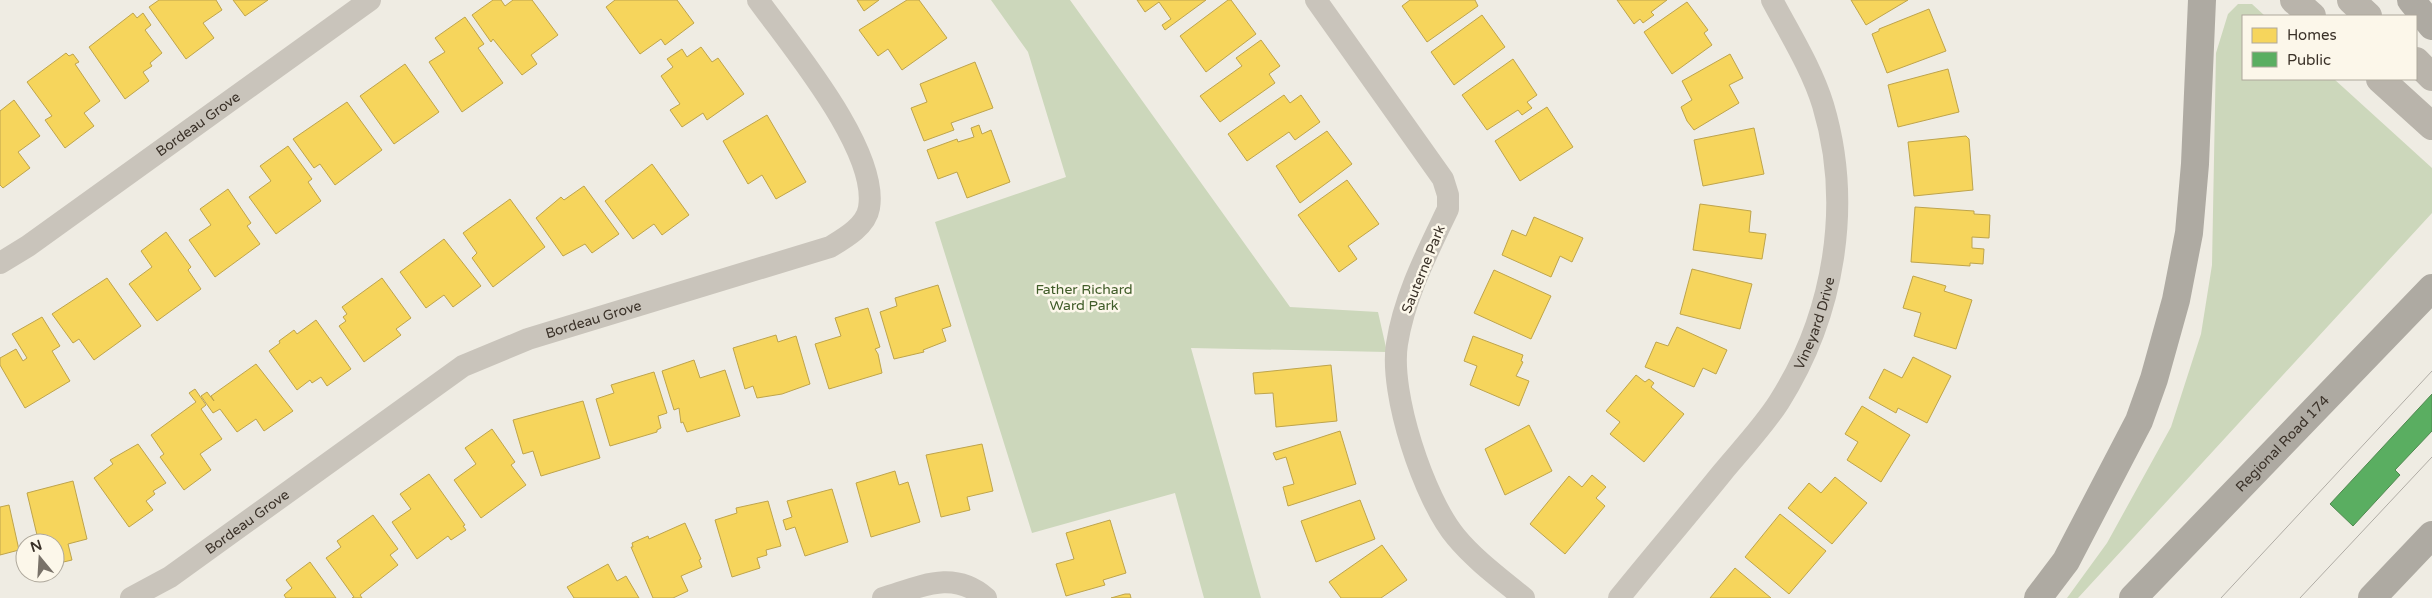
<svg xmlns="http://www.w3.org/2000/svg" width="2432" height="598" font-family="'Varela Round',sans-serif">
  <style>
    .green { fill: #ccd7bb }
    .homes { fill: #f6d55c; stroke: #bea44c }
    .public { fill: #5aae61; stroke: #508850 }
    .lines { fill: none; stroke-linecap: round; stroke-linejoin: round }
    .minor { stroke: #c9c4bb; stroke-width: 22 }
    .secondary { stroke: #b9b4ab; stroke-width: 28 }
    .motorway { stroke: #aeaaa2; stroke-width: 28 }
    .tram { stroke: #b0aca5; stroke-width: 1 }
    .labels { text-anchor: middle; stroke-width: 5; stroke-linejoin: round; paint-order: stroke }
    .street-label { font-size: 14px; fill: #3a3128; stroke: #fcf7ea }
    .park-label { font-size: 14px; fill: #405c29; stroke: #fcf7ea }
  </style>
  <rect width="100%" height="100%" fill="#efece3"/>
  <g class="green">
    <polygon points="991,0 1070,0 1290,307 1378,312 1387,352 1191,348 1261,598 1204,598 1175,493 1032,533 935,222 1066,177 1028,52"/>
    <polygon points="2238,4 2252,4 2265,16 2243,16 2243,79 2334,79 2432,168 2432,213 2078,598 2067,598 2107,543 2171,427 2201,334 2212,265 2216,53 2228,14"/>
  </g>
  <g class="homes">
    <polygon points="159,0 216,0 222,10 203,23 214,38 186,59 149,7"/>
    <polygon points="233,0 268,0 245,16"/>
    <polygon points="493,0 501,0 505,6 513,0 532,0 558,35 531,55 537,64 522,75 493,39 491,42 472,15"/>
    <polygon points="615,0 677,0 694,23 665,45 661,39 640,54 606,7"/>
    <polygon points="857,0 879,0 864,11"/>
    <polygon points="907,0 919,0 947,38 902,70 888,49 878,56 859,30"/>
    <polygon points="1137,0 1206,0 1165,30 1162,25 1171,19 1159,2 1145,12"/>
    <polygon points="1228,0 1231,0 1256,34 1206,72 1180,36"/>
    <polygon points="1410,0 1475,0 1478,6 1427,42 1402,6"/>
    <polygon points="1617,0 1667,0 1651,12 1654,15 1643,23 1640,19 1634,24"/>
    <polygon points="1851,0 1908,0 1866,25"/>
    <polygon points="1687,2 1708,30 1704,33 1712,45 1672,74 1644,32"/>
    <polygon points="1929,9 1946,51 1887,73 1872,34 1879,31 1879,29"/>
    <polygon points="133,13 137,18 143,13 151,25 145,30 162,53 150,63 152,66 143,72 149,81 125,99 89,47"/>
    <polygon points="1482,15 1505,47 1454,85 1431,52"/>
    <polygon points="465,17 484,44 478,48 503,83 462,112 429,62 445,52 435,38"/>
    <polygon points="1261,40 1280,66 1269,74 1275,83 1220,122 1200,96 1242,66 1236,58"/>
    <polygon points="701,47 712,62 718,58 744,94 707,120 703,113 682,127 670,110 680,104 661,76 673,67 667,59 682,49 687,57"/>
    <polygon points="66,53 69,56 73,54 79,62 75,64 100,101 84,113 94,126 65,148 45,120 52,116 27,82"/>
    <polygon points="1730,54 1743,78 1729,85 1739,103 1694,130 1687,121 1681,107 1692,100 1682,81"/>
    <polygon points="1513,59 1537,95 1527,102 1532,108 1522,115 1518,110 1487,130 1462,95"/>
    <polygon points="975,62 993,108 951,123 954,130 924,141 911,108 927,102 920,84"/>
    <polygon points="405,64 439,112 394,144 360,96"/>
    <polygon points="1948,69 1959,112 1898,127 1888,85"/>
    <polygon points="1284,95 1290,103 1301,95 1320,122 1295,140 1289,132 1247,161 1228,134"/>
    <polygon points="14,100 40,136 18,152 30,168 3,188 0,185 0,111"/>
    <polygon points="347,102 382,150 335,185 320,164 314,168 293,139"/>
    <polygon points="1547,107 1573,147 1520,181 1495,141"/>
    <polygon points="767,115 806,182 776,199 762,175 748,184 723,141"/>
    <polygon points="979,125 982,134 991,130 1010,182 967,198 957,172 938,179 927,150 957,139 958,142 974,137 971,128"/>
    <polygon points="1754,128 1764,174 1703,186 1694,140"/>
    <polygon points="1327,131 1352,164 1300,203 1276,166"/>
    <polygon points="1966,136 1969,139 1973,190 1914,196 1908,142"/>
    <polygon points="288,146 312,179 308,182 321,201 276,234 249,197 271,181 260,166"/>
    <polygon points="652,164 689,215 662,235 654,224 633,239 605,201"/>
    <polygon points="1347,180 1379,224 1348,246 1357,259 1339,272 1298,215"/>
    <polygon points="584,186 619,234 592,253 585,244 563,256 536,218 561,197 564,200"/>
    <polygon points="228,189 251,223 247,226 260,244 215,277 189,240 211,225 200,209"/>
    <polygon points="510,199 545,247 493,287 472,258 477,253 463,233"/>
    <polygon points="1700,204 1751,211 1749,232 1766,234 1762,259 1693,250"/>
    <polygon points="1915,207 1974,211 1974,214 1990,215 1989,238 1972,237 1972,248 1984,249 1983,264 1970,263 1970,266 1911,262"/>
    <polygon points="1534,217 1583,238 1572,262 1560,256 1551,277 1502,255 1512,230 1526,236"/>
    <polygon points="166,232 191,267 188,270 201,289 157,321 129,284 152,267 141,251"/>
    <polygon points="444,239 481,286 453,307 444,295 426,308 400,272"/>
    <polygon points="1692,269 1752,284 1740,329 1680,314"/>
    <polygon points="1494,270 1551,296 1531,339 1474,313"/>
    <polygon points="1913,276 1946,286 1944,291 1972,300 1956,349 1914,336 1921,313 1903,308"/>
    <polygon points="107,278 141,326 94,360 79,339 73,343 52,314"/>
    <polygon points="382,278 411,318 396,329 401,335 364,362 339,326 346,321 343,317 347,314 342,307"/>
    <polygon points="938,285 951,326 942,329 946,341 923,350 924,352 894,359 880,312 897,306 895,298"/>
    <polygon points="868,308 880,347 875,349 878,354 882,373 829,389 815,344 841,336 835,318"/>
    <polygon points="42,317 60,346 52,351 70,381 25,408 0,365 0,358 16,349 23,361 27,358 12,334"/>
    <polygon points="316,320 351,369 327,386 321,377 312,383 310,380 297,390 269,351 280,343 279,341 294,330 297,334"/>
    <polygon points="1677,327 1727,350 1716,374 1703,368 1694,387 1645,367 1656,342 1668,346"/>
    <polygon points="776,335 778,342 796,336 810,384 782,394 757,398 753,386 745,389 733,348"/>
    <polygon points="1473,336 1523,355 1521,361 1523,362 1516,376 1529,381 1519,406 1470,385 1477,366 1464,361"/>
    <polygon points="1913,357 1951,376 1927,423 1898,408 1896,413 1869,398 1884,369 1902,378"/>
    <polygon points="694,360 700,378 725,370 740,416 687,432 683,422 681,423 679,408 674,410 662,371"/>
    <polygon points="256,364 293,411 264,431 256,419 237,432 220,409 213,413 201,396 207,392 214,401 211,396"/>
    <polygon points="1331,365 1337,421 1276,427 1273,393 1255,394 1253,373"/>
    <polygon points="654,372 667,413 658,416 661,428 657,430 657,432 610,446 596,399 614,393 611,385"/>
    <polygon points="1636,375 1645,382 1649,379 1654,383 1651,387 1684,414 1644,462 1610,434 1620,422 1606,411"/>
    <polygon points="195,389 206,405 201,409 222,439 200,454 211,470 184,490 160,457 164,454 151,435 196,402 189,393"/>
    <polygon points="583,401 600,458 541,476 533,451 523,454 513,420"/>
    <polygon points="1862,406 1910,435 1881,482 1847,460 1858,442 1845,434"/>
    <polygon points="1529,425 1552,471 1505,495 1485,449"/>
    <polygon points="492,429 515,462 511,465 526,485 481,518 454,480 476,464 465,448"/>
    <polygon points="1340,431 1356,484 1288,506 1283,487 1294,484 1286,457 1276,460 1273,453"/>
    <polygon points="138,444 166,483 153,491 155,494 146,501 153,510 129,527 94,478 113,464 110,460"/>
    <polygon points="982,444 993,491 967,497 970,510 941,517 926,455"/>
    <polygon points="895,471 899,485 908,482 920,522 871,537 856,483"/>
    <polygon points="429,474 465,525 463,526 466,530 451,540 448,536 417,559 392,522 411,509 400,494"/>
    <polygon points="1592,475 1606,487 1596,498 1605,506 1565,554 1530,524 1569,476 1582,487"/>
    <polygon points="1835,477 1867,503 1832,544 1788,508 1809,483 1821,493"/>
    <polygon points="73,481 87,539 68,544 72,560 55,564 55,543 30,543 29,537 37,535 27,493"/>
    <polygon points="832,489 848,542 805,556 795,527 786,530 783,520 792,517 787,501"/>
    <polygon points="1360,500 1375,539 1316,562 1301,521"/>
    <polygon points="768,501 781,546 766,550 767,555 757,558 760,568 732,577 715,520 737,513 736,508"/>
    <polygon points="9,505 19,550 0,555 0,507"/>
    <polygon points="1780,514 1826,551 1789,594 1745,557"/>
    <polygon points="373,515 398,549 390,555 398,565 360,595 362,598 352,598 354,597 326,558 341,547 337,541"/>
    <polygon points="1110,520 1126,573 1103,580 1105,585 1066,596 1056,564 1074,559 1066,533"/>
    <polygon points="685,523 701,559 699,560 702,567 681,576 688,591 673,598 653,598 631,547 633,547 632,543 648,536 649,539"/>
    <polygon points="1382,545 1407,580 1381,598 1341,598 1329,582"/>
    <polygon points="310,562 336,598 286,598 284,595 292,588 286,580"/>
    <polygon points="608,564 617,581 626,576 639,598 574,598 567,587"/>
    <polygon points="1735,568 1771,598 1710,598"/>
    <polygon points="1125,594 1130,594 1131,598 1111,598"/>
  </g>
  <polygon class="public" points="2432,394 2432,431 2395,470 2400,475 2353,526 2330,504"/>
  <g class="lines">
    <g class="minor">
      <path d="M1316,0L1443,179L1448,195V209C1428,251 1404,297 1397,344C1389,393 1424,499 1456,537C1475,560 1501,579 1524,598"/>
      <path id="s1" d="M0,263L28,246L370,0"/>
      <path id="s2" d="M131,598L170,577L463,366L528,339L830,247C845,238 866,226 869,208C879,150 791,46 758,0"/>
      <path d="M883,598C920,587 953,569 986,598"/>
      <path id="s3" d="M1619,598C1653,556 1688,515 1722,473C1741,450 1763,427 1779,402C1834,315 1853,205 1823,105C1812,69 1790,34 1772,0"/>
    </g>
    <g class="secondary">
      <polyline points="2294,0 2312,16"/>
      <polyline points="2351,0 2368,16"/>
      <polyline points="2416,61 2432,77"/>
      <polyline points="2380,79 2432,126"/>
    </g>
    <g class="motorway">
      <polyline points="2411,0 2432,26"/>
      <polyline points="2038,598 2066,561 2139,421 2154,379 2176,300 2189,233 2195,164 2202,0"/>
      <path id="s4" d="M2133,598L2432,288"/>
      <polyline points="2372,598 2432,535"/>
    </g>
    <g class="tram">
      <polyline points="2221,598 2432,371"/>
      <polyline points="2300,598 2432,457"/>
    </g>
  </g>
  <g class="labels">
    <g class="street-label">
      <text dy="5" stroke="none"><textPath href="#s1" startOffset="242">Bordeau Grove</textPath></text>
      <text transform="translate(1423 269) rotate(-68)" y="5">Sauterne Park</text>
      <text dy="5" stroke="none"><textPath href="#s2" startOffset="544">Bordeau Grove</textPath></text>
      <text dy="5" stroke="none"><textPath href="#s3" startOffset="340">Vineyard Drive</textPath></text>
      <text dy="5" stroke="none"><textPath href="#s4" startOffset="215">Regional Road 174</textPath></text>
      <text dy="5" stroke="none"><textPath href="#s2" startOffset="139">Bordeau Grove</textPath></text>
    </g>
    <g class="park-label">
      <text x="1084" y="294">Father Richard<tspan x="1084" dy="16">Ward Park</tspan></text>
    </g>
  </g>
  <rect x="2242" y="15" width="175" height="65" fill="#fcf7ea" stroke="#aea89c"/>
  <rect x="2252" y="28" width="25" height="15" fill="#f6d55c" stroke="#aea89c"/>
  <text x="2287" y="40" font-size="15" fill="#3a3128">Homes</text>
  <rect x="2252" y="52" width="25" height="15" fill="#5aae61" stroke="#aea89c"/>
  <text x="2287" y="65" font-size="15" fill="#3a3128">Public</text>
  <g transform="translate(40 558) rotate(342)"><circle r="24" fill="#fcf7ea" stroke="#aea89c"/>
  <path d="M0-4L9 19L0 12L-9 19Z" fill="#797269"/>
  <text y="-8" font-size="14" font-weight="bold" text-anchor="middle" fill="#3a3128">N</text>
  </g>
</svg>
